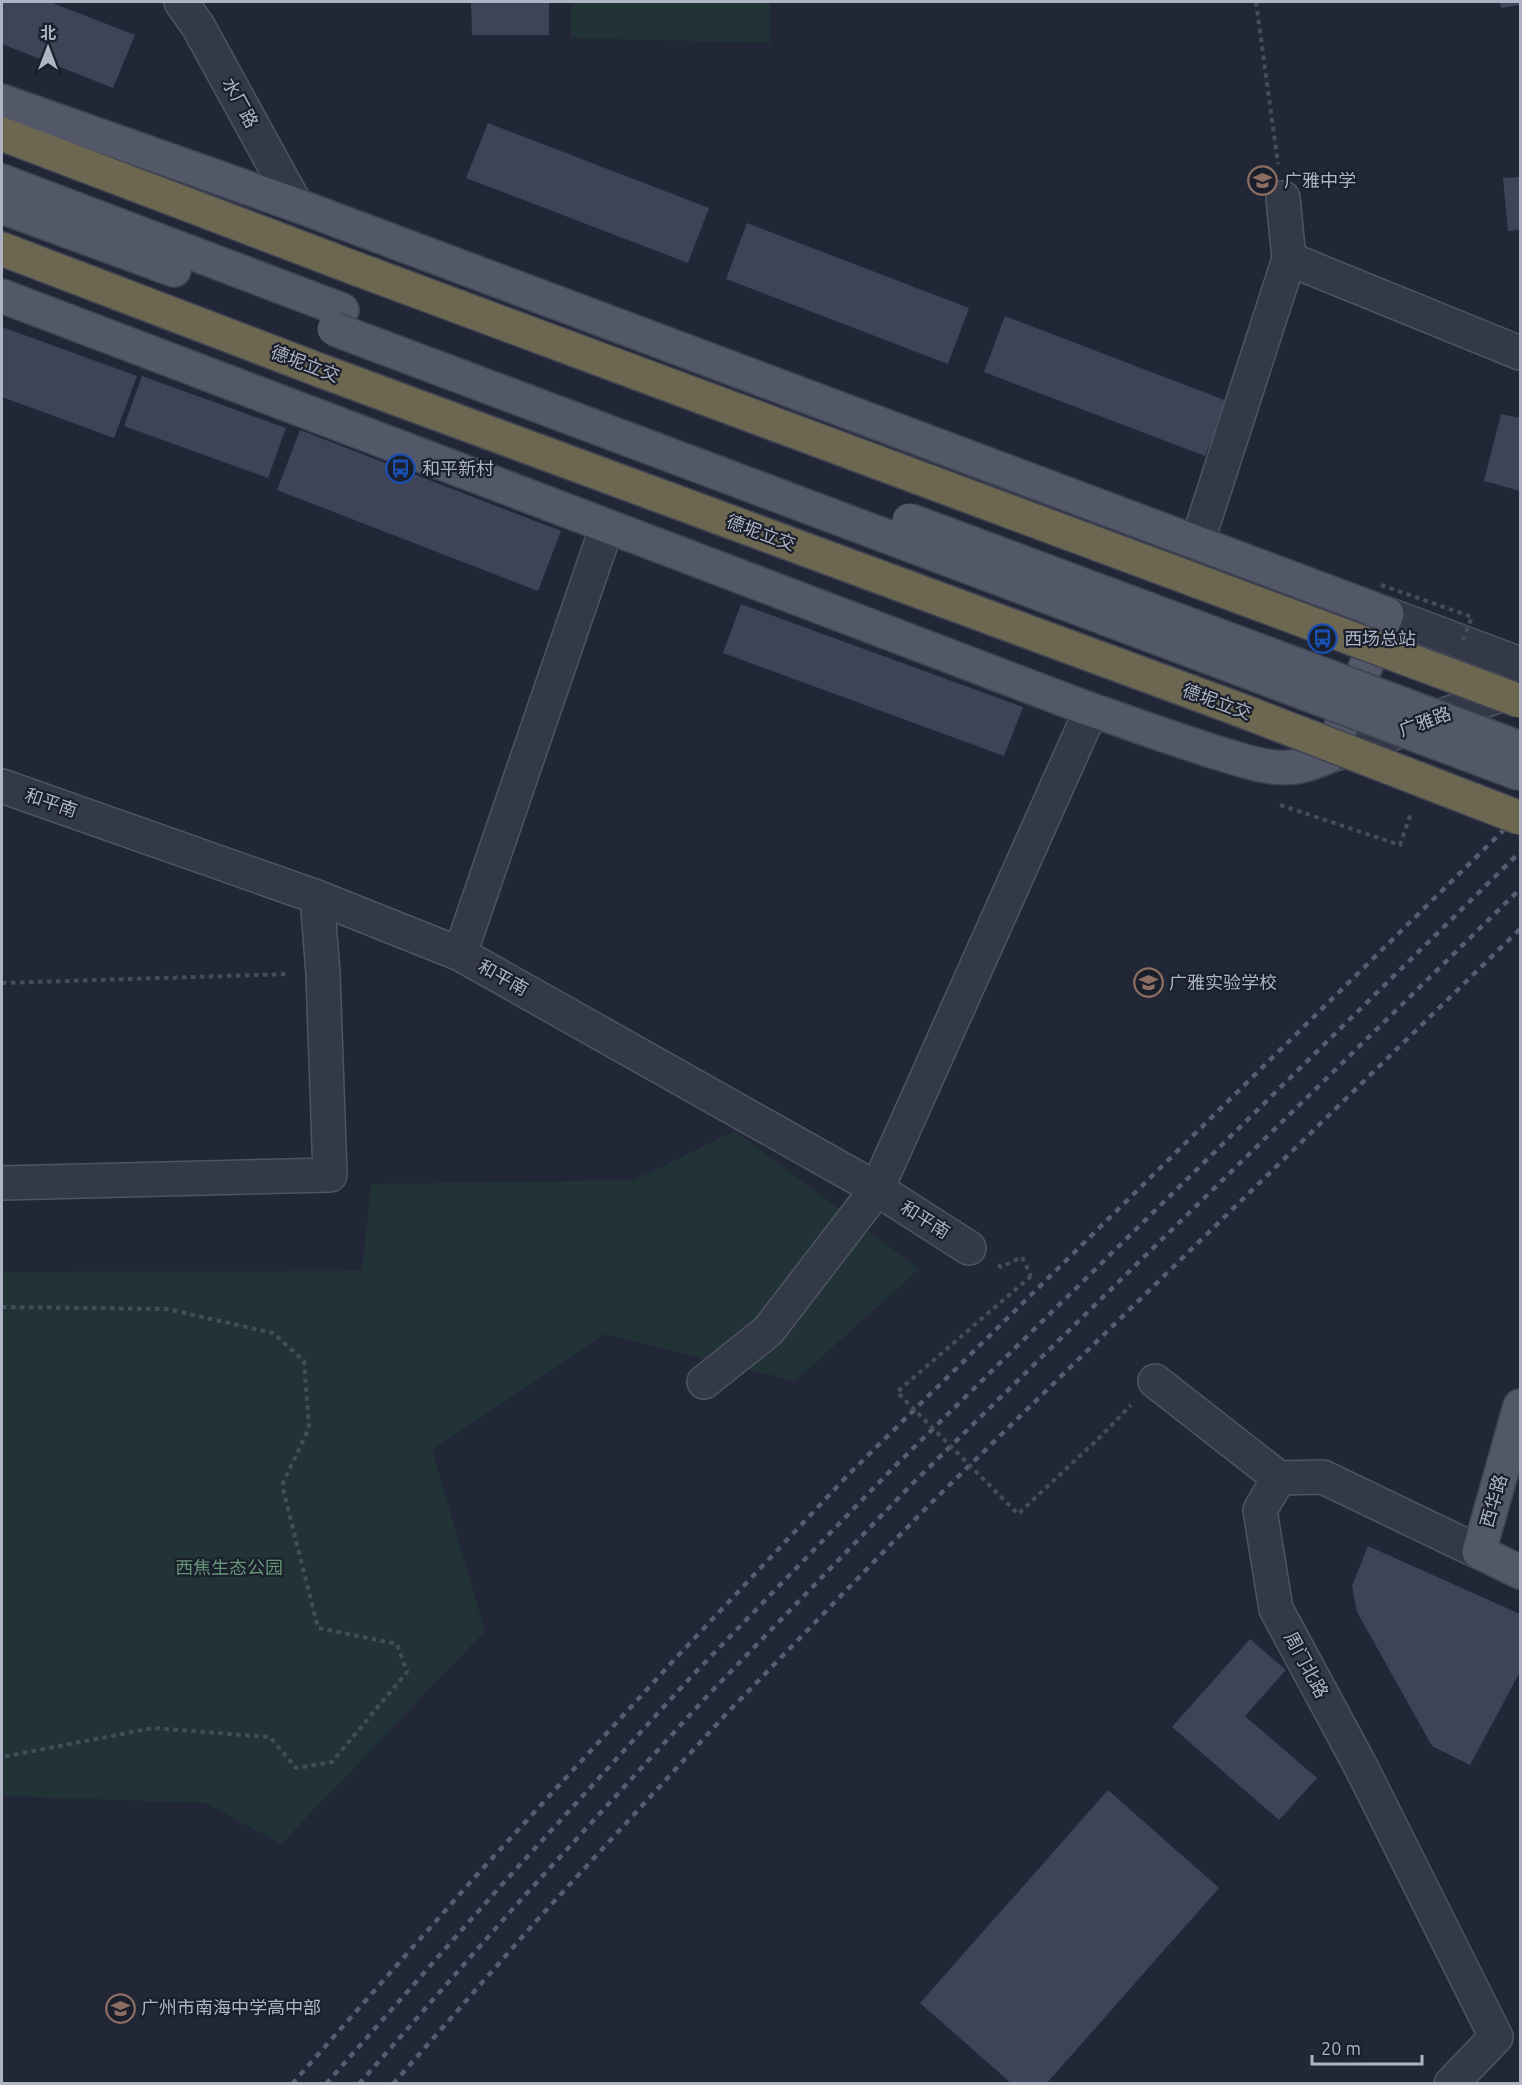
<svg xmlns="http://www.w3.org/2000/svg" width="1522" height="2085" font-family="Ubuntu,'Noto Sans SC',sans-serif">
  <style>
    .green { fill: #223338 }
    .building { fill: #3d4457 }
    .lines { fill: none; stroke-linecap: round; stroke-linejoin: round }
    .minor-casing { stroke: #4e5462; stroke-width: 36 }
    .major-casing { stroke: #3d4351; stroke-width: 36 }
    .highway-casing { stroke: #3e4452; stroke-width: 36 }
    .path { stroke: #405056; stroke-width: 4; stroke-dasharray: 4.5 4.5; stroke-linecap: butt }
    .minor { stroke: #343948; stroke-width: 33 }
    .major { stroke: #525868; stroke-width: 33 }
    .highway { stroke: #6d6651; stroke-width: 33 }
    .rail { stroke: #565d6f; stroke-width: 4.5; stroke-dasharray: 6 6; stroke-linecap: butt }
    .major-bridge-casing { stroke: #3d4351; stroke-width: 36; stroke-linecap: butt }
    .highway-bridge-casing { stroke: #3e4452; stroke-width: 36; stroke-linecap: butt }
    .path-bridge { stroke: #405056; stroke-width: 4; stroke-dasharray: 4.5 4.5; stroke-linecap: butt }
    .major-bridge { stroke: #525868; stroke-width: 33 }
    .highway-bridge { stroke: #6d6651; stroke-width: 33 }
    .labels { text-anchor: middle; stroke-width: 4.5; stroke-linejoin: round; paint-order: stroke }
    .street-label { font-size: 18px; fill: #aeb4c4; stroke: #1a1f2c }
    .poi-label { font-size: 18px; fill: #aeb4c4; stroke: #1a1f2c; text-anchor: start }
    .park-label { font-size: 18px; fill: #669477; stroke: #1a1f2c }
  </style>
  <rect width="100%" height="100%" fill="#212737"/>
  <g class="green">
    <polygon points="571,2 770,2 770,43 571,38"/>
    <polygon points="735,1131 919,1269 795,1381 605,1334 432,1450 485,1631 281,1844 206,1803 2,1796 2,1272 362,1271 371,1184 634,1180"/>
  </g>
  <g class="building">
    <polygon points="2,2 50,2 135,35 113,88 2,44"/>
    <polygon points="471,2 549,2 549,35 472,35"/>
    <polygon points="1500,2 1520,2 1520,5 1501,8"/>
    <polygon points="488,123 709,208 688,263 466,178"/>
    <polygon points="1520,177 1520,230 1508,231 1503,178"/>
    <polygon points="747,223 969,308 948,364 726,279"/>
    <polygon points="1005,316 1227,401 1205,456 984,372"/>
    <polygon points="2,327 137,376 114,438 2,397"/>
    <polygon points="142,376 286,428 268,478 124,426"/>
    <polygon points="1501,414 1520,418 1520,491 1484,481"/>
    <polygon points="300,430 561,531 538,591 277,490"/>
    <polygon points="741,604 1023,707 1004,756 723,653"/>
    <polygon points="1368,1546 1520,1614 1520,1672 1470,1765 1432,1746 1357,1612 1352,1586"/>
    <polygon points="1250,1639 1286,1670 1245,1716 1317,1778 1279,1820 1172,1727"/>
    <polygon points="1108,1790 1219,1888 1046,2084 1012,2084 920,2003"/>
  </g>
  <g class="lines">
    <defs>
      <g id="minor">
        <polyline points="181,2 198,26 296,205"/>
        <polyline points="1289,259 1520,353"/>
        <polyline points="1197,543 1289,259 1283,198"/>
        <polyline points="1387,614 1520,664"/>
        <polyline points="1329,756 1520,688"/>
        <polyline points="2,786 317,897 460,954 877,1189 969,1248"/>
        <polyline points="460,954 607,526"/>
        <polyline points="2,1183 330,1175 323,973 317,897"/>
        <polyline points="1155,1381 1279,1478"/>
        <polyline points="704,1382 768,1331 877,1189 1088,717 1086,708"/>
        <polyline points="1451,2084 1496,2037 1360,1765 1276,1609 1260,1510 1279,1478 1323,1477 1479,1552"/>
      </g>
      <g id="major">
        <path d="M2,101L296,205L1387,614L1329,756C1318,761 1306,766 1294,767C1268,770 1242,760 1218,753C1173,739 1130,723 1086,708L2,296"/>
        <polyline points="2,181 342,310"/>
        <polyline points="2,207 174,270"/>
        <polyline points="1520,1406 1479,1552 1520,1572"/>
      </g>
      <g id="highway">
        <polyline points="2,134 357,269"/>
        <polyline points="2,249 319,370"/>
      </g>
    </defs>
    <use href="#minor" class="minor-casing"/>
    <use href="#major" class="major-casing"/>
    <use href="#highway" class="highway-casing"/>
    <g class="path">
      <polyline points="1256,2 1278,164"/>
      <polyline points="1280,805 1400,845 1411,813"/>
      <polyline points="2,983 289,974"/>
      <polyline points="998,1265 1001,1267 1022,1257 1031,1276"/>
      <polyline points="2,1307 167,1309 273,1333 304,1361 309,1428 282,1485 318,1628 397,1644 407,1672 332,1762 296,1768 270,1737 153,1728 2,1757"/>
      <polyline points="1098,1439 1131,1405"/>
    </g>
    <use href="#minor" class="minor"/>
    <use href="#major" class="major"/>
    <use href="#highway" class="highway"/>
    <g class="rail">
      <polyline points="292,2084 474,1878 674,1660 850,1473 1520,814"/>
      <polyline points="326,2084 497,1890 690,1678 892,1469 1520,852"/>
      <polyline points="359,2084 517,1904 710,1693 911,1485 1520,889"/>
      <polyline points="393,2084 538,1919 729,1711 930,1504 1520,929"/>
    </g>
    <defs>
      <g id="major-bridge">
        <polyline points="334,329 1520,774"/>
        <polyline points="909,520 1520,748"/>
      </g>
      <g id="highway-bridge">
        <polyline points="357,269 1520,701"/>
        <polyline points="319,370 1243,711 1520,818"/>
      </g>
    </defs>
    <use href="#major-bridge" class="major-bridge-casing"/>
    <use href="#highway-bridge" class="highway-bridge-casing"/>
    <g class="path-bridge">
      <polyline points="1381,585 1472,617 1462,642"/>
      <polyline points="1031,1276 897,1392 1018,1514 1098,1439"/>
    </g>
    <use href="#major-bridge" class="major-bridge"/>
    <use href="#highway-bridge" class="highway-bridge"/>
  </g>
  <defs>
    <symbol id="school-ring" viewBox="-11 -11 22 22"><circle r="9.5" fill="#1a1f2c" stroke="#8d6e63" stroke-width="1.5"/><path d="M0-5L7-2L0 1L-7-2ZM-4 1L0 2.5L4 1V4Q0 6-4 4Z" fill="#8d6e63"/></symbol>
    <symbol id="bus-ring" viewBox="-11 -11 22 22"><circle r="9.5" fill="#1a1f2c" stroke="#1a4fb4" stroke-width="1.5"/><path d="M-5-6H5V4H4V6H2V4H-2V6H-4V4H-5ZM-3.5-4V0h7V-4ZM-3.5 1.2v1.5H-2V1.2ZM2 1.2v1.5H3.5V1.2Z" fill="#1a4fb4"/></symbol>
  </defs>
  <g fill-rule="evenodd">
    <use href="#school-ring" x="1246" y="164" width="33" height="33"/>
    <use href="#bus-ring" x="384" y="452" width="33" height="33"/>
    <use href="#bus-ring" x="1306" y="622" width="33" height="33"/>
    <use href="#school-ring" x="1132" y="966" width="33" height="33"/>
    <use href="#school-ring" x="104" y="1992" width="33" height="33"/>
  </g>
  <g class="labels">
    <g class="street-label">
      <text transform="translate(240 103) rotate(61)" y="6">水厂路</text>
      <text transform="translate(305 364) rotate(21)" y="6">德坭立交</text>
      <text transform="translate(761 533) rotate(20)" y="6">德坭立交</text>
      <text transform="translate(1217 702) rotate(20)" y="6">德坭立交</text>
      <text transform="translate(1425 722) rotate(-20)" y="6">广雅路</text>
      <text transform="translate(51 803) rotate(19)" y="6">和平南</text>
      <text transform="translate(503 978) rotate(29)" y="6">和平南</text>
      <text transform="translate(925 1220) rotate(32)" y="6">和平南</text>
      <text transform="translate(1494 1501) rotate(-74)" y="6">西华路</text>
      <text transform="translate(1306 1665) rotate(62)" y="6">周门北路</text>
    </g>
    <g class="poi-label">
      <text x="1284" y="187">广雅中学</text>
      <text x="422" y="475">和平新村</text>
      <text x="1344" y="645">西场总站</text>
      <text x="1169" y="989">广雅实验学校</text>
      <text x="141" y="2014">广州市南海中学高中部</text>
    </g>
    <g class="park-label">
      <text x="229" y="1574">西焦生态公园</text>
    </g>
  </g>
  <rect width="1522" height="2085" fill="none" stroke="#aeb4c4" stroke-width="6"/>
  <g transform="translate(48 48)" stroke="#1a1f2c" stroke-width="4.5" paint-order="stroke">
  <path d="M0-4.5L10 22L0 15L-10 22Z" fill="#aeb4c4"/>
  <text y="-9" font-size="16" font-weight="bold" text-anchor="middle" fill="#aeb4c4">北</text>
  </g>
  <path d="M1312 2055v9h110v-9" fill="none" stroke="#aeb4c4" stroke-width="3"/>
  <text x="1321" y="2055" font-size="18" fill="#aeb4c4" stroke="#1a1f2c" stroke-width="4.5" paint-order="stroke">20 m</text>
</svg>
